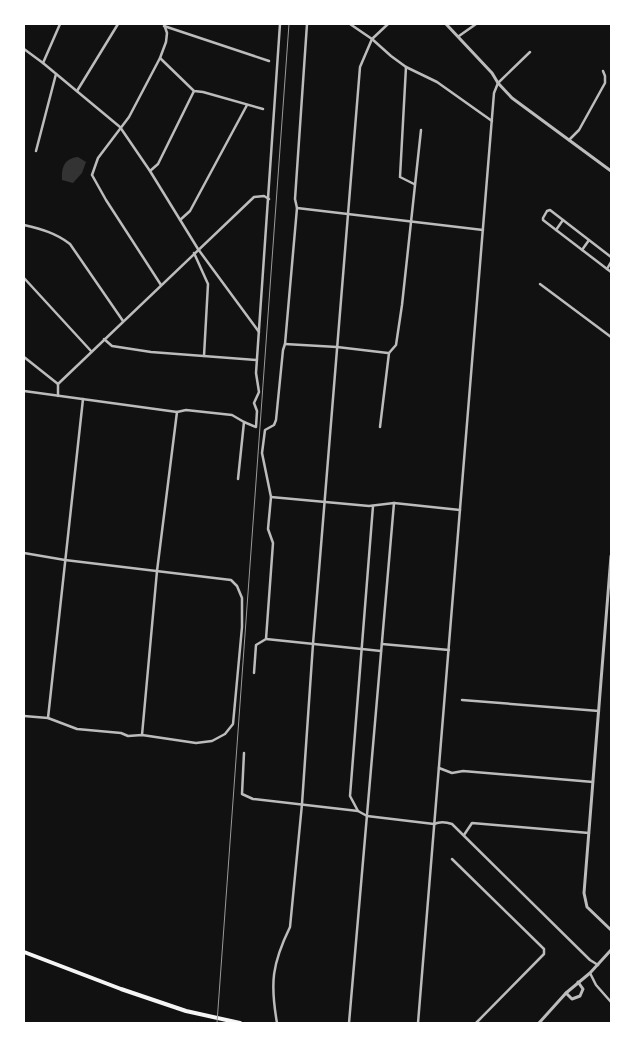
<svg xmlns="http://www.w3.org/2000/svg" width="635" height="1047" font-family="Ubuntu,sans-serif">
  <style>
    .water { fill: #333 }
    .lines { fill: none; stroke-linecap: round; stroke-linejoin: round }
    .minor { stroke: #bcbcbc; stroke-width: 2.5 }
    .tertiary { stroke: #bcbcbc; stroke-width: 3 }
    .secondary { stroke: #f5f5f5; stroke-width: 4 }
    .rail { stroke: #9a9a9a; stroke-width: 1 }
  </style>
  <rect width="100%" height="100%" fill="#111"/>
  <path class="water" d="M78,157L86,162L82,173L73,183L62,180C61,167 65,158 78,157Z"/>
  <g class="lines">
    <g class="minor">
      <polyline points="350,24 372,39 391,56 406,67 437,82 492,121"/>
      <polyline points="164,26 269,61"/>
      <polyline points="459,36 476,24"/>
      <polyline points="24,49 43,63 120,127 150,171 198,249 259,332"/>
      <polyline points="160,58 194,91 203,92 263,109"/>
      <polyline points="43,63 60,24"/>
      <polyline points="406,67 400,177 414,184"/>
      <polyline points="77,91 118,24"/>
      <polyline points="569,140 579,130 605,83 605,76 603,71"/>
      <polyline points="36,151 56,74"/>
      <polyline points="150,171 158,164 194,91"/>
      <polyline points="297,208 483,230"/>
      <polyline points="180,220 190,211 247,105"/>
      <path d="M24,225C41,229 56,233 70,244L123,321"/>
      <polyline points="556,230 563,220"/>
      <polyline points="582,250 589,240"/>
      <polyline points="194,253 208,284 204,356"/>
      <polyline points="611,257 550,210 547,211 543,218 543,220 611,272"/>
      <polyline points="607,269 611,262"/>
      <polyline points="24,278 91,351"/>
      <polyline points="540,284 611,337"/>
      <polyline points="161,285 106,200 92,175 98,158 129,117 160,58 166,42 167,33 164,24"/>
      <polyline points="104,339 112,346 151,352 257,360"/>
      <polyline points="285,344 337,347 388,353"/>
      <polyline points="389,353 396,345 402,305 421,130"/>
      <polyline points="24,357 58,384"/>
      <polyline points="24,391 177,412 186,410 232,415 244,422"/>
      <polyline points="58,396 58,384 254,197 264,196 269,199"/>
      <polyline points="380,427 389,353"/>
      <polyline points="238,479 244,422 256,427 257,411 254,403 259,392 256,373 280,24"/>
      <polyline points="271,497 369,506 394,503 460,510"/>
      <polyline points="24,553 65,560 231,580 237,586 242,598 242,627 233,724 225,734 212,741 196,743 142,735 128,736 121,733 77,729 48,718 24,716"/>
      <polyline points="266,639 381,651"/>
      <polyline points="382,644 449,650"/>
      <polyline points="254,673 256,645 266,639 273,543 268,529 271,497 262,453 265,430 274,425 276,420 283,350 285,344 297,208 295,199 307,24"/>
      <polyline points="462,700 599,711"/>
      <polyline points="48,718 83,399"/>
      <polyline points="142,735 157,571 177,412"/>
      <path d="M244,753L242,794L253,799L358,811L367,816L434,824C441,821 446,822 452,824L590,960L598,965"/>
      <polyline points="439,768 452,773 463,771 593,782"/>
      <polyline points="358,811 350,796 373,506"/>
      <polyline points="464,835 472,823 589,833"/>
      <polyline points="452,859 544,949 544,954 476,1023"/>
      <polyline points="590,973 596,985 611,1002"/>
      <path d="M277,1023C270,983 272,964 290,927L302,804L313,644L360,67L372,39L388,24"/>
      <polyline points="349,1023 394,503"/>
      <polyline points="418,1023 494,93 498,83 530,52"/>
    </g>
    <g class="tertiary">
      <polyline points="446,24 492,73 498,83 512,98 611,171"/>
      <polyline points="611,556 584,893 587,907 611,930"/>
      <polyline points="566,993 572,999 580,996 583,989 578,982"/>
      <polyline points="539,1023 566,993 590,973 611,950"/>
    </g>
    <polyline class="secondary" points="24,952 121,989 186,1011 240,1023"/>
    <polyline class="rail" points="217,1023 289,24"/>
  </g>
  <rect width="635" height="1047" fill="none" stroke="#ffffff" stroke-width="50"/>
</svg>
